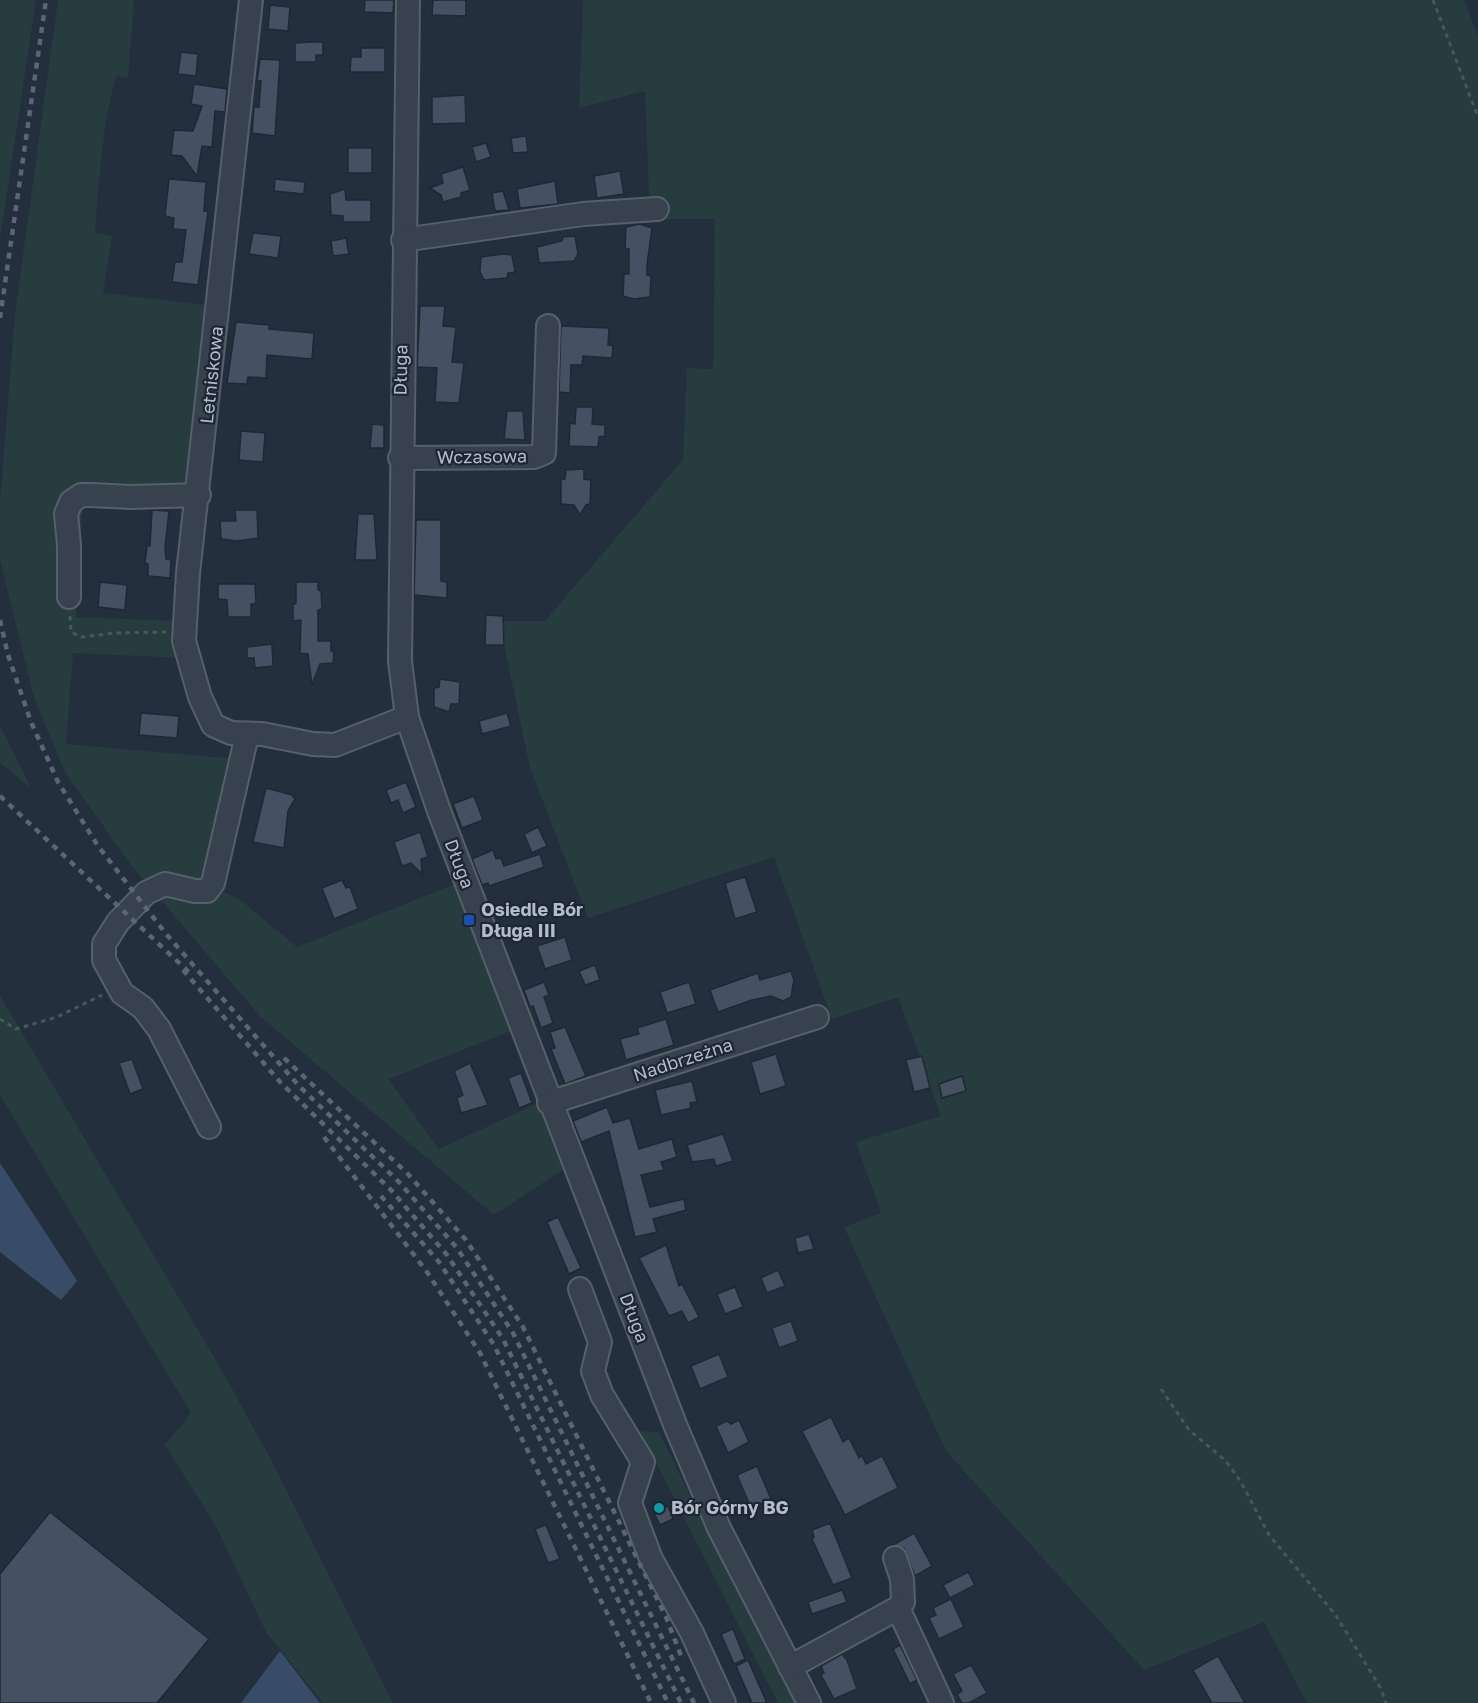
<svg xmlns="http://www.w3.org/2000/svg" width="1478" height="1703" font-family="'Golos Text',sans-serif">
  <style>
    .green { fill: #263c3f }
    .water { fill: #394c67 }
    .building { fill: #455162; stroke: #1f2835; stroke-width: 1.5 }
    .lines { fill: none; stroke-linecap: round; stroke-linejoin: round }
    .minor-casing { stroke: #565f6c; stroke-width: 26 }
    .path { stroke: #44595c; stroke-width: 3; stroke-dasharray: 4.5 4.5; stroke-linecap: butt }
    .minor { stroke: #38414e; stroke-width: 22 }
    .rail { stroke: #5a6575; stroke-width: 4.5; stroke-dasharray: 6 6; stroke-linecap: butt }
    .transit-dot { fill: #1a4fb4; stroke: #1d2633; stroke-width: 2 }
    .culture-dot { fill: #0f9aa8; stroke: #1d2633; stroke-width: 2 }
    .labels { text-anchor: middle; stroke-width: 4.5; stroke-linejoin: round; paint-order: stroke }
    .street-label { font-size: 18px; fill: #b4bcc9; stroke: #1d2633 }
    .poi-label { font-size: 18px; font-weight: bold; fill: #b4bcc9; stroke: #1d2633; text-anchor: start }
  </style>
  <rect width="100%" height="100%" fill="#242f3e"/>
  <g class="green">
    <polygon points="0,0 36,0 0,239"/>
    <path d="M58,0H134L128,78L116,76C102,127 99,179 95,233L112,236L103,293L223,307L204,508L83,499L76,617L178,621L182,658L73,653L66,744L248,760L217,890L238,898L297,947L455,884L511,1031L388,1079L439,1149L540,1102L564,1169L494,1215L261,1017L131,865L65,772L35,701L0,560V502L15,314Z"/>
    <polygon points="583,0 1464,0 1478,35 1478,1703 1307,1703 1264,1622 1144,1670 946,1451 844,1227 881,1213 856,1142 941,1116 898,997 832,1019 774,857 588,918 530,768 499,621 545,621 683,460 687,368 713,369 715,219 650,219 645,91 579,108"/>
    <polygon points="0,726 31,788 0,763"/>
    <polygon points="0,996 221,1369 269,1456 393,1703 323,1703 266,1632 216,1526 165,1445 191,1413 0,1095"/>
    <polygon points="640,1431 659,1432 728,1573 796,1703 778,1703"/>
  </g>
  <g class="water">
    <polygon points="0,1163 77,1281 61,1300 0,1252"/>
    <polygon points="280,1651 320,1703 241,1703"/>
  </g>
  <g class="building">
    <polygon points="365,0 394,0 393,13 364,12"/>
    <polygon points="433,0 466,0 466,16 432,15"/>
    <polygon points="270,5 290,7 288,31 268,29"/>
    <polygon points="313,42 323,42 323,55 316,55 316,62 295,62 295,43"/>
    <polygon points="361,48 385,48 385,72 350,72 351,57 361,57"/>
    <polygon points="181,52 198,54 196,76 178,74"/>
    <polygon points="260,59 280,60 275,136 252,133 254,107 259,107 261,81 257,81"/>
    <polygon points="194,84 227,89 225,112 215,111 212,147 202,146 197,176 182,156 171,155 174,130 193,131 202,106 191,104"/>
    <polygon points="465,95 466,123 432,124 432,97"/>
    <polygon points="526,136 528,152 513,153 511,138"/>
    <polygon points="486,143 491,157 476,162 472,147"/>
    <rect x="348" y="148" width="24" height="25"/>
    <polygon points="463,167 470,190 461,193 461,197 443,202 441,195 430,188 443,183 441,174"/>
    <polygon points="620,171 624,194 597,198 594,176"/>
    <polygon points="169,179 206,182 204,211 208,212 198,285 172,282 175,262 182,262 186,230 173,229 174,218 165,216"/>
    <polygon points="275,179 305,182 304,194 274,191"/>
    <polygon points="555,181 558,204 520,208 517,189"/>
    <polygon points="345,189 346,200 371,200 371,222 343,222 343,216 331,215 330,194"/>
    <polygon points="503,191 509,210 495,211 492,193"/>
    <polygon points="640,224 652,228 647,265 647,275 651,276 650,297 634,299 623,296 624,274 629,274 629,249 625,248 626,227"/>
    <polygon points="253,233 281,236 278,258 249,254"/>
    <polygon points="575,236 578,254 574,261 539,263 537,247 562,241 563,237"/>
    <polygon points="346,238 349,254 333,256 331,241"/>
    <polygon points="502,254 512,255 515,272 508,273 507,278 484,280 480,272 481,257"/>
    <polygon points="420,306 445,306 443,326 456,327 452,362 464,363 459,403 435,402 437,368 417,367"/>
    <polygon points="236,322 269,325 269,329 314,333 312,359 267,355 266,378 248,377 247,384 227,383"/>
    <polygon points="561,326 609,328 608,345 613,346 612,358 583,356 582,365 571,365 570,393 559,392"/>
    <polygon points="576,407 593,407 592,424 605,425 605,436 599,437 598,447 569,446 570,423 575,424"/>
    <polygon points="507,411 523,411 525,440 504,439"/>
    <polygon points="372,424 384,425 384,448 370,448"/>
    <polygon points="241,431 265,433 263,462 239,460"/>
    <polygon points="584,469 584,479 591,480 590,504 586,505 580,515 574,505 561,504 561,480 565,479 566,470"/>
    <polygon points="152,510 169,511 165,547 166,559 171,560 170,578 148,576 148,564 145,563 147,546 150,546"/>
    <polygon points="235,510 257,510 258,538 237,541 221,539 220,521 236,521"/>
    <polygon points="358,514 374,514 377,560 355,560"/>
    <polygon points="416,520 441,520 441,581 447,582 447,598 414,595"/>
    <polygon points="100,582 127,585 125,610 98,607"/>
    <polygon points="296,582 318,582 318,590 321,591 322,609 318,610 318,641 331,641 331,651 334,652 333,663 320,664 312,685 308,654 300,653 301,620 293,621 293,605 296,603"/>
    <polygon points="218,584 255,584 256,603 251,604 251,617 228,617 227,600 218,599"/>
    <polygon points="486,615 503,616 504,645 485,645"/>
    <polygon points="272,644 273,666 255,668 254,658 247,658 247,647"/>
    <polygon points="440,679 460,682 459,704 451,704 449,712 434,707 434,688 439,687"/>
    <polygon points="141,713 179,716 177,738 139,735"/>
    <polygon points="507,713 511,726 482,734 479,721"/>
    <polygon points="406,782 416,807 403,813 398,800 391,803 386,790"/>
    <polygon points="266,788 292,795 295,799 288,811 284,848 253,842"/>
    <polygon points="474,796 483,820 462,828 453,804"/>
    <polygon points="538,827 547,846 532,853 524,834"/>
    <polygon points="420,832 428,857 421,859 422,874 411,863 402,866 394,842"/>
    <polygon points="493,850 496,859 501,858 504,866 540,854 544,867 489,886 488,883 482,885 472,859"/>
    <polygon points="745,877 757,912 735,919 725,883"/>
    <polygon points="342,880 346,888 350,887 358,909 334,919 322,888"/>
    <polygon points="565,937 572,960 545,969 537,946"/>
    <polygon points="595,965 600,980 585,985 579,971"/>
    <polygon points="791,971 794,980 791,997 783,1001 771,996 752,1000 718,1012 710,990 758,973 760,980"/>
    <polygon points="544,982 549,995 544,997 553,1023 541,1028 533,1006 530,1007 524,990"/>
    <polygon points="689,982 696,1004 667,1013 660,992"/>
    <polygon points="666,1019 674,1045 626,1060 620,1039 639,1034 637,1028"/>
    <polygon points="565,1027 586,1076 565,1084 551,1049 555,1048 550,1032"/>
    <polygon points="776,1054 786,1086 760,1094 751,1062"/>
    <polygon points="922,1056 930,1088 914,1092 906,1060"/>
    <polygon points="132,1059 143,1089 130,1094 119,1063"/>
    <polygon points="470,1063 488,1105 461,1113 457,1098 463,1095 454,1071"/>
    <polygon points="521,1073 532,1103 519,1108 508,1078"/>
    <polygon points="962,1076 966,1091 942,1098 939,1084"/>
    <polygon points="692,1081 697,1102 690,1103 691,1108 661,1115 655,1090"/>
    <polygon points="607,1107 613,1123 630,1118 639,1149 672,1139 677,1157 661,1162 664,1170 641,1175 650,1207 684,1199 686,1210 653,1219 657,1232 635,1237 609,1131 581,1142 573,1121"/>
    <polygon points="723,1134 733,1161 716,1166 714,1159 692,1162 687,1145"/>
    <polygon points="558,1217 581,1268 569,1274 547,1222"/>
    <polygon points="809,1234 814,1249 798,1253 795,1238"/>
    <polygon points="666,1245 679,1286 682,1284 699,1317 688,1323 682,1311 669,1316 639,1258"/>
    <polygon points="778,1270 785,1286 767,1293 761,1278"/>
    <polygon points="735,1287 743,1307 725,1314 717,1294"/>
    <polygon points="791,1321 798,1341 779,1348 772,1328"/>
    <polygon points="719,1354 728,1377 700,1389 691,1366"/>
    <polygon points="831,1417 843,1442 849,1438 859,1458 862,1456 866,1464 882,1456 898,1488 845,1515 802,1431"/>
    <polygon points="739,1420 749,1442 728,1453 716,1426 727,1421 731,1424"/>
    <polygon points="757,1466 771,1499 751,1508 737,1475"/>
    <polygon points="668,1506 673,1519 660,1525 654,1513"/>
    <polygon points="50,1512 209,1639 157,1703 0,1703 0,1574"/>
    <polygon points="830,1523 852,1578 833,1585 812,1539 814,1537 812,1530"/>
    <polygon points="546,1525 560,1559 548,1563 535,1529"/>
    <polygon points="914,1533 932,1566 915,1576 904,1548 893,1545"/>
    <polygon points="968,1572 975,1585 950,1598 943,1585"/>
    <polygon points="842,1590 847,1602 812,1614 808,1602"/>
    <polygon points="951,1599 964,1627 939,1639 929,1618 936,1615 933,1608"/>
    <polygon points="733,1629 745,1659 734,1664 721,1634"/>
    <polygon points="900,1645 917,1680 910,1684 893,1649"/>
    <polygon points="842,1654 847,1660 857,1689 834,1699 821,1675 824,1673 821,1666"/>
    <polygon points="1218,1656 1245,1703 1212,1703 1193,1670"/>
    <polygon points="748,1660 767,1703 752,1703 736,1666"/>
    <polygon points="971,1665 987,1693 969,1703 962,1703 957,1694 962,1691 953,1674"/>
  </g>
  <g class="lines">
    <defs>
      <g id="minor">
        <polyline points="251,0 188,573 184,641 200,697 213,725 231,733 262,734 313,744 335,745 407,717"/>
        <polyline points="408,0 400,661 407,717 439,811 676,1427 719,1528 809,1703"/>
        <polyline points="403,240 583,214 657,209"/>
        <polyline points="400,458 534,457 544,453 548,326"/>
        <polyline points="69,597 69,545 66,514 71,502 81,495 91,495 131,497 199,495"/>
        <polyline points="549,1103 817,1017"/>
        <polyline points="209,1127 159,1029 143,1008 122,993 104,960 104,944 118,922 146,893 165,884 195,891 207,891 213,883 247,735"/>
        <polyline points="580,1289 600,1342 593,1371 602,1395 643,1462 630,1503 651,1559 692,1633 724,1703"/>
        <polyline points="895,1558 902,1579 903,1602 898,1608"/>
        <polyline points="790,1667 898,1608 942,1703"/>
      </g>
    </defs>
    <use href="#minor" class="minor-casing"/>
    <g class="path">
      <polyline points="1433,0 1478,117"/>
      <polyline points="70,616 71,632 81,637 115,633 166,632"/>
      <polyline points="0,1019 16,1029 57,1017 102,995"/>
      <polyline points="1161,1389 1189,1430 1226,1461 1241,1482 1269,1535 1335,1614 1380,1687 1386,1703"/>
    </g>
    <use href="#minor" class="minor"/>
    <g class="rail">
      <polyline points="0,318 46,0"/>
      <polyline points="0,620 8,655 31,722 58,782 98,846 167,935 299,1086 399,1182 457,1248 513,1333 694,1703"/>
      <polyline points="0,796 191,974"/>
      <polyline points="183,970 281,1083 391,1190 447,1255 503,1339 681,1703"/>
      <polyline points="284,1058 408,1174 466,1240 523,1327 666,1617 683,1661"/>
      <polyline points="324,1137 427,1272 480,1353 651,1703"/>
      <polyline points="381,1196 439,1262 494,1345 668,1703"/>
    </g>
  </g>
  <rect class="transit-dot" x="463" y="914" width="12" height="12" rx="3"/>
  <circle class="culture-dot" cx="659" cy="1508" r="6"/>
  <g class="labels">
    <g class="street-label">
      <text transform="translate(401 370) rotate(-89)" y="6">Długa</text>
      <text transform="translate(212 375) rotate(-84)" y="6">Letniskowa</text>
      <text transform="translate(482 457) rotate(-1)" y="6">Wczasowa</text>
      <text transform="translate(459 864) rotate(69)" y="6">Długa</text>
      <text transform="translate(683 1060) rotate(-18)" y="6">Nadbrzeżna</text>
      <text transform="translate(634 1318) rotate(69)" y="6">Długa</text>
    </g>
    <g class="poi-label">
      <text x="481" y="916">Osiedle Bór<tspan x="481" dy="21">Długa III</tspan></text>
      <text x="671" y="1514">Bór Górny BG</text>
    </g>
  </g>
</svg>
